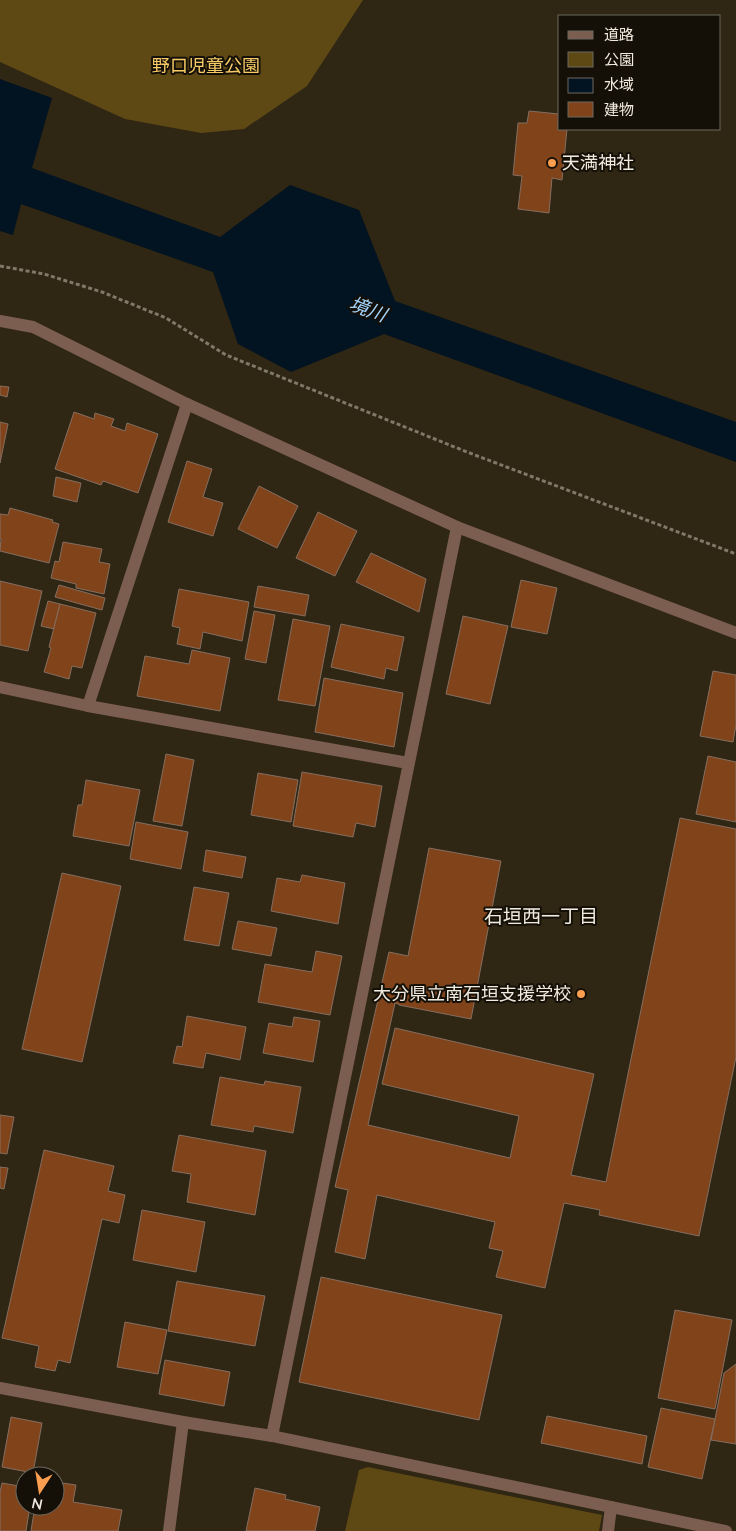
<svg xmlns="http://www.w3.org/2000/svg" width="736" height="1531" font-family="Lato,'Noto Sans JP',sans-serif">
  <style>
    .park { fill: #5e4915 }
    .water { fill: #021322 }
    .building { fill: #81441a; stroke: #846e61 }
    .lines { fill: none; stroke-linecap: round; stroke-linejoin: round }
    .path { stroke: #807969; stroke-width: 3; stroke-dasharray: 4 2.5; stroke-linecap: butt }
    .minor { stroke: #7b5e4f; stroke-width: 12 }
    .poi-dot { fill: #fb9e50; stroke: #141008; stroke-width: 2 }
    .labels { text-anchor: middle; stroke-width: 4; stroke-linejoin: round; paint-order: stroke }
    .park-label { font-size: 18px; fill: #f7cb66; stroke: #141008 }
    .poi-label { font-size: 18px; fill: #f1ebdf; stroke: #141008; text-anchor: start }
    .water-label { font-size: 19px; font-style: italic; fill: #a3d4fd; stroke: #141008 }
    .neighbourhood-label { font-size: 19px; fill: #f1ebdf; stroke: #141008 }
  </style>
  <rect width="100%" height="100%" fill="#2f2613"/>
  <g class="park">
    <polygon points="0,0 363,0 307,86 244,129 201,133 125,119 0,62"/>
    <polygon points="368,1467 602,1515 599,1531 345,1531 359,1470"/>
  </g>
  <polygon class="water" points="0,79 52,98 32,168 220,237 290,185 359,210 395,301 736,422 736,462 384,334 291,372 238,344 213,272 21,204 13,235 0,231"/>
  <g class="building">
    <polygon points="529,111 559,114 558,126 560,127 560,129 567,129 562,180 552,178 549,213 518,209 522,176 513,175 518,123 527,123"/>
    <polygon points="0,386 9,387 7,397 0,395"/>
    <polygon points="74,412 94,419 95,413 114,419 111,426 125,431 127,423 158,434 138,493 103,481 101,485 55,469"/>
    <polygon points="0,422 8,424 0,463"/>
    <polygon points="187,461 212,469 203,497 223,503 213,536 168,522"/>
    <polygon points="56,477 81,483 77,502 53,496"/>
    <polygon points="259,486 298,506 277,548 238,529"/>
    <polygon points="10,508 53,520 52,522 59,524 49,563 0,551 1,539 0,538 0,514 8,515"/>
    <polygon points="318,512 357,531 335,576 296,558"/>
    <polygon points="63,542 102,549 99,562 110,564 104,594 76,588 76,584 51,578 55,561 59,562"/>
    <polygon points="371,553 426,579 419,612 356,582"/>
    <polygon points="521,580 557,588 547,634 511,627"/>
    <polygon points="0,581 42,591 28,651 0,645"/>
    <polygon points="59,585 105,598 102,610 55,597"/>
    <polygon points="258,586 309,595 305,616 254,607"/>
    <polygon points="179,589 249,602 242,641 203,632 200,649 177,644 180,628 172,626"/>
    <polygon points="48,601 60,604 54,629 41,626"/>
    <polygon points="60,604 96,613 82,668 72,666 69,679 44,672 51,648 49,647"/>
    <polygon points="254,611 275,615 266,663 245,659"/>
    <polygon points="463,616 508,626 490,704 446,694"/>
    <polygon points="293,619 330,626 315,706 278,700"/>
    <polygon points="341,624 404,637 397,671 386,668 384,679 331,667"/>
    <polygon points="192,650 230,658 220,711 137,696 145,656 189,664"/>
    <polygon points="713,671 736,675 736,725 733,742 700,736"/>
    <polygon points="324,678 403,693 394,747 315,732"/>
    <polygon points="166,754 194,760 182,826 153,821"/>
    <polygon points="708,756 736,762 736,822 696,814"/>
    <polygon points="302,772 382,786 375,827 356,823 353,837 293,826"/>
    <polygon points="258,773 298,780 291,822 251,815"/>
    <polygon points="86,780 140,790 129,846 73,836 78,805 82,805"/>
    <polygon points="680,818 736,829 736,1057 699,1236 599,1215 600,1210 564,1203 545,1288 496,1277 503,1251 489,1248 495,1222 377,1195 365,1259 335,1252 348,1190 335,1187 389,952 408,956 429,848 501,861 471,1019 399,1005 399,1004 395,1003 368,1125 510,1158 519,1116 382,1084 395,1028 594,1074 571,1175 606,1182"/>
    <polygon points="136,822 188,832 181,869 130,859"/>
    <polygon points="206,850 246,857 242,878 203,871"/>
    <polygon points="62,873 121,886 82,1062 22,1049"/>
    <polygon points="302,875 345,883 338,924 271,911 277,878 300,882"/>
    <polygon points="194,887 229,893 219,946 184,940"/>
    <polygon points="238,921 277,928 271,956 232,949"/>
    <polygon points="316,951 342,956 330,1015 258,1002 265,964 312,972"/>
    <polygon points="187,1016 246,1027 240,1060 206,1053 203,1068 173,1063 177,1046 182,1047"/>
    <polygon points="294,1017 320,1021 313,1062 263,1053 269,1023 292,1027"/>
    <polygon points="220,1077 264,1085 265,1081 301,1087 293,1133 254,1126 253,1132 211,1125"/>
    <polygon points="0,1115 14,1117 7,1154 0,1153"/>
    <polygon points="179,1135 266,1151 255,1215 187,1202 191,1174 172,1171"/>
    <polygon points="44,1150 114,1166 108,1191 125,1195 119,1223 102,1219 70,1363 58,1360 55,1371 35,1367 39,1346 2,1338"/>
    <polygon points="0,1167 8,1168 4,1189 0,1188"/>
    <polygon points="142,1210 205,1222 196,1272 133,1260"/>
    <polygon points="321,1277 502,1315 479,1420 299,1382"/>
    <polygon points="177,1281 265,1296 255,1346 168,1331"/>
    <polygon points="675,1310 732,1320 715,1409 658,1398"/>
    <polygon points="125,1322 167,1330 158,1374 117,1367"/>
    <polygon points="165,1360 230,1372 224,1406 159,1394"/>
    <polygon points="736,1364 736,1444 711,1440 724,1373"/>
    <polygon points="661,1408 715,1419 702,1479 648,1467"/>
    <polygon points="547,1416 647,1436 642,1464 541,1443"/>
    <polygon points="11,1417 42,1423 33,1473 2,1467"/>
    <polygon points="55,1482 76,1485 73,1502 122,1510 118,1531 31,1531 35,1506 55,1506"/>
    <polygon points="2,1483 25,1487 25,1506 30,1506 26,1531 0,1531 0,1492"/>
    <polygon points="255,1488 286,1495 285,1499 320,1507 315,1531 246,1531"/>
  </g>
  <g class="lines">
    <polyline class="path" points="0,266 44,274 102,292 166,318 226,355 467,452 736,554"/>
    <g class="minor">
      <polyline points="0,321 33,327 187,404 457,527 736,633"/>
      <polyline points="0,687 88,706 408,763"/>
      <polyline points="88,706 187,404"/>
      <polyline points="0,1388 183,1422 272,1436 726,1531"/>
      <polyline points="272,1436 457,527"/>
      <polyline points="169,1531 183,1422"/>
      <polyline points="608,1531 611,1507"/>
    </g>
  </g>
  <g class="poi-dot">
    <circle cx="552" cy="163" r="5"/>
    <circle cx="581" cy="994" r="5"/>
  </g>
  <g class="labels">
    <g class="park-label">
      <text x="206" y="72">野口児童公園</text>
    </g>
    <g class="poi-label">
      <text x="562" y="169">天満神社</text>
      <text x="571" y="1000" text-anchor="end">大分県立南石垣支援学校</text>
    </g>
    <g class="water-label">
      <text transform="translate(368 309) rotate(20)" y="7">境川</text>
    </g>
    <g class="neighbourhood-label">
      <text x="541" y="923">石垣西一丁目</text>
    </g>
  </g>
  <rect x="558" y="15" width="162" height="115" fill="#141008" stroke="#6c685e"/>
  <rect x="568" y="31" width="25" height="8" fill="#7b5e4f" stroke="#6c685e"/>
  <text x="604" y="40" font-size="15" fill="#f1ebdf">道路</text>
  <rect x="568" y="52" width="25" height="15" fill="#5e4915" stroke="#6c685e"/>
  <text x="604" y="65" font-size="15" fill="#f1ebdf">公園</text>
  <rect x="568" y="78" width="25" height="15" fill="#021322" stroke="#6c685e"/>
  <text x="604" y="90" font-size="15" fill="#f1ebdf">水域</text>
  <rect x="568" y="102" width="25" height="15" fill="#81441a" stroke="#6c685e"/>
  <text x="604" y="115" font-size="15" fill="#f1ebdf">建物</text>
  <g transform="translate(40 1491) rotate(192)"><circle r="24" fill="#141008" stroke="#6c685e"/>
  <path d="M0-4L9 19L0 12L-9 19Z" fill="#fb9e50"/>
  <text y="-8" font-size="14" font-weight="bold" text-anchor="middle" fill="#f1ebdf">N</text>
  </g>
</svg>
